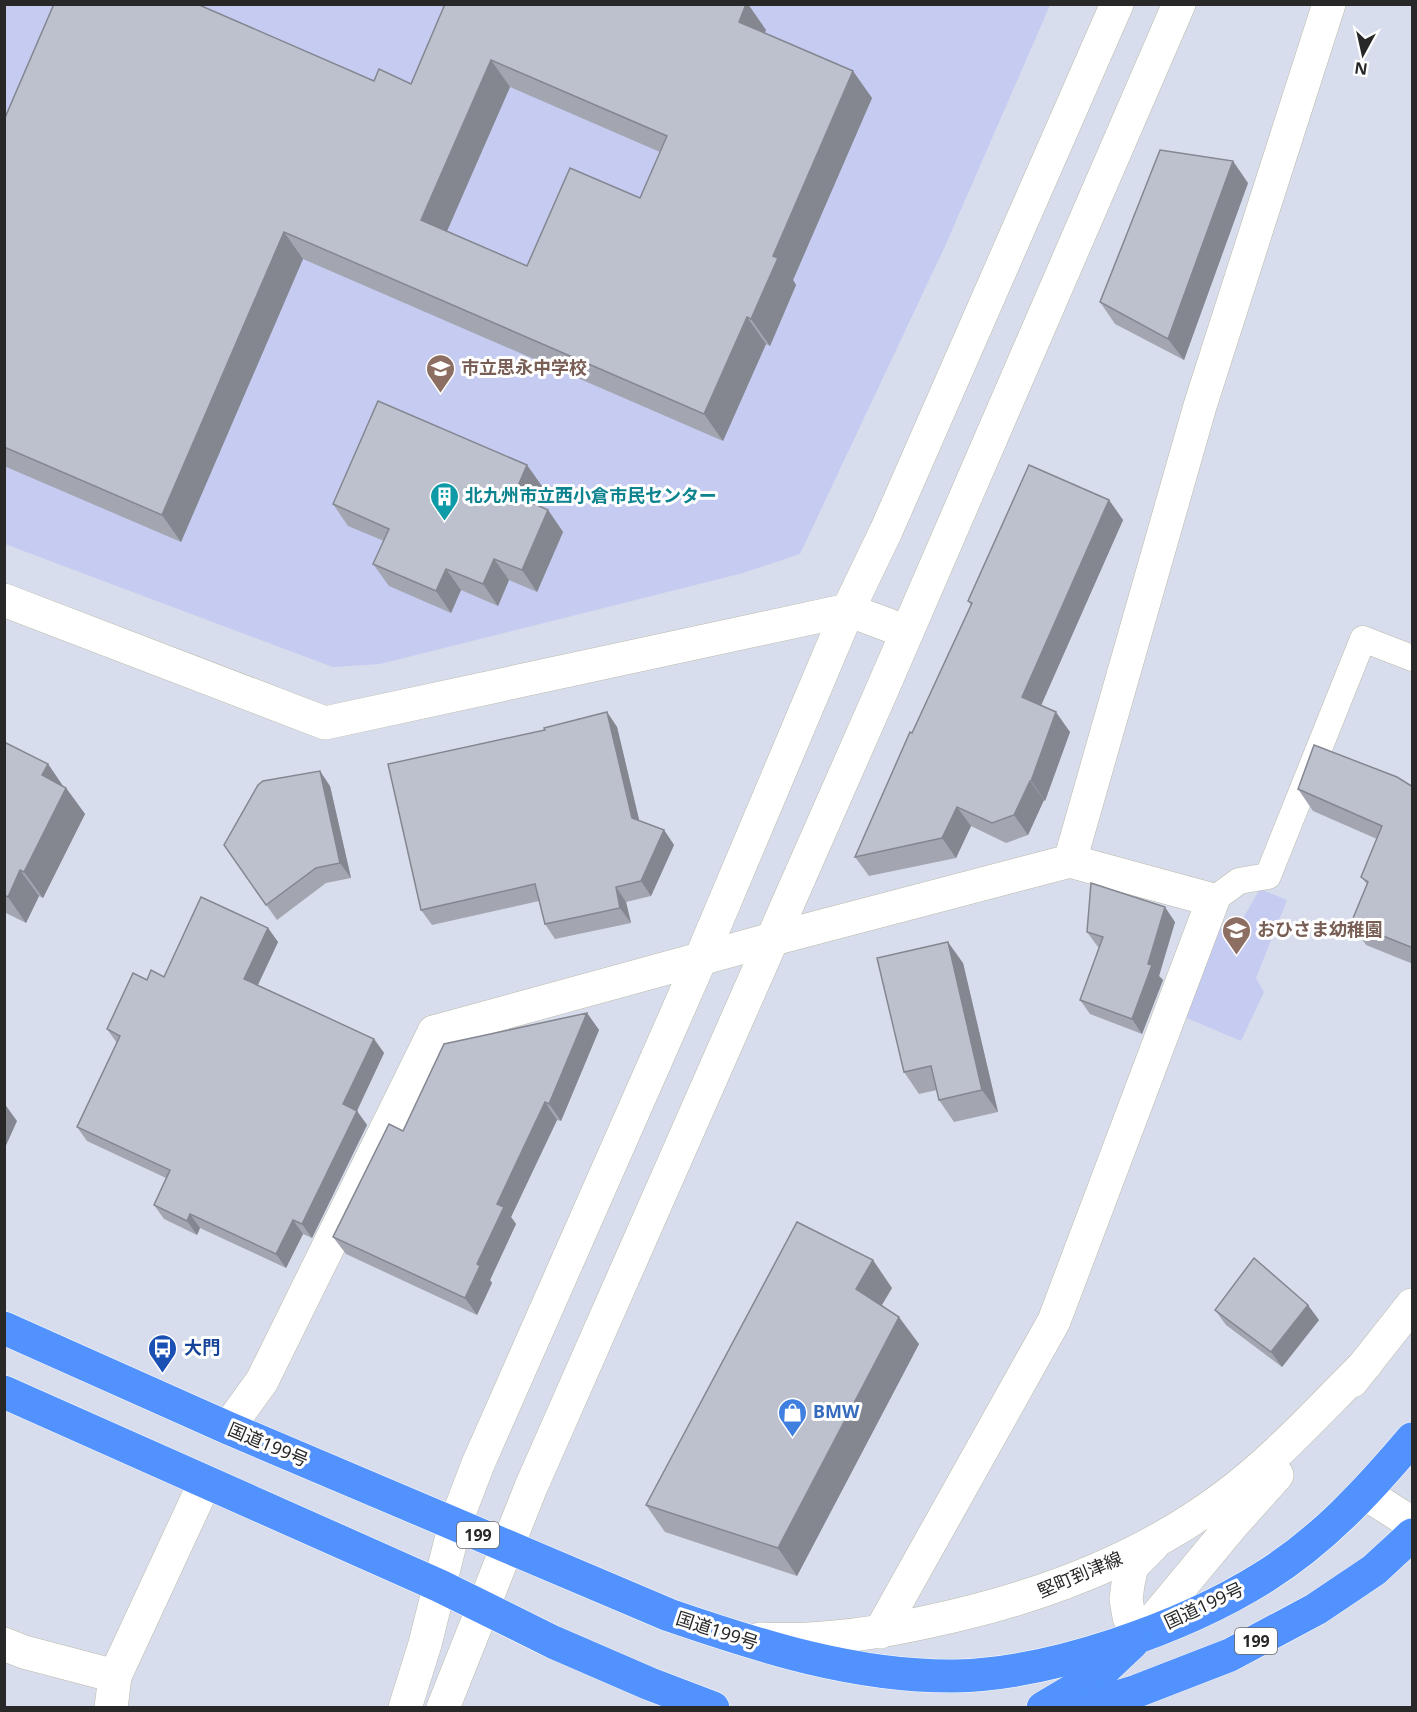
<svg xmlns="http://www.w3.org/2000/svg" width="1417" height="1712" font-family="'Noto Sans','Noto Sans JP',sans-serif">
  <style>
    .education { fill: #c5cbf1 }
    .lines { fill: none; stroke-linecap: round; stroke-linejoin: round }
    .lane-casing { stroke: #babaa9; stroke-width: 27 }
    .street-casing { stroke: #babaa9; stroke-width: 34 }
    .secondary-casing { stroke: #babaa9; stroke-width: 34 }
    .highway-casing { stroke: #fff; stroke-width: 34 }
    .lane { stroke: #fff; stroke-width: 26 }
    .street { stroke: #fff; stroke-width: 33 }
    .secondary { stroke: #fff; stroke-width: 33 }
    .highway { stroke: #5192ff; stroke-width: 33 }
    .wall { fill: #a3a6b1; fill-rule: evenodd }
    .shaded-wall { fill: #848790 }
    .building { fill: #bdc1ce; stroke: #848790; stroke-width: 1.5; fill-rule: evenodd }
    .labels { text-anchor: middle; stroke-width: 6; stroke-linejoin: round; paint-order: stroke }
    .shield { fill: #fff; stroke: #686868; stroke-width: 1.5 }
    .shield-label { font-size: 16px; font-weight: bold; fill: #282828 }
    .education-label { font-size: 18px; font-weight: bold; fill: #785e54; stroke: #fff; text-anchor: start }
    .culture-label { font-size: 18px; font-weight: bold; fill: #0d838f; stroke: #fff; text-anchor: start }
    .transit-label { font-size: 18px; font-weight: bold; fill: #164399; stroke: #fff; text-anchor: start }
    .shop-label { font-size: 18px; font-weight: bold; fill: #366cbe; stroke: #fff; text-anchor: start }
    .street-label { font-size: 18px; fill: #282828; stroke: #fff }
  </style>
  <rect width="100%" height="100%" fill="#d8dded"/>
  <g class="education">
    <polygon points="4,5 1050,5 946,244 800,554 743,573 380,664 333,667 5,544"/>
    <polygon points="1260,889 1287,900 1256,978 1264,992 1241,1041 1182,1016 1219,927 1235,932"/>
  </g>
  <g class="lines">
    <defs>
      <polyline id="lane" points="1213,900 1239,881 1268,876 1363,639 1412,658"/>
      <g id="street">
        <polyline points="1070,861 1200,406 1329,4"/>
        <polyline points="773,939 1070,861 1213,900 1054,1321 880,1632"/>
        <polyline points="228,1428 262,1381 434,1032"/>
        <polyline points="1366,1494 1412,1523"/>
        <polyline points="4,1644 24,1652 115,1676"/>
        <polyline points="111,1708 115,1676 205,1482"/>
      </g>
      <g id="secondary">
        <polyline points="4,600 325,723 848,610 907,632"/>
        <polyline points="434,1032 773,939"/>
        <polyline points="1352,1381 1412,1305"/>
        <polyline points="1153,1545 1132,1566 1128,1584 1126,1599 1129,1617 1140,1636 1233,1524 1277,1475"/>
        <path d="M760,1639C818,1642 874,1634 931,1621C1035,1599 1137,1562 1223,1498C1276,1459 1319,1410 1366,1364"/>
        <polyline points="405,1708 425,1644 455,1524 478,1464 701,958 848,610 886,531 1117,4"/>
        <polyline points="443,1708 531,1487 882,690 1179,4"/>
      </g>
      <g id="highway">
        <path d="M4,1328L228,1428L669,1615C762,1647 856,1677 955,1676C1051,1674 1183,1628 1264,1577C1322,1541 1368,1491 1412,1439"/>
        <polyline points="4,1392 440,1586 553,1642 650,1684 713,1708"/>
        <polyline points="1043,1708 1097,1676 1132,1643"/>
        <polyline points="1080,1708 1137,1691 1230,1655 1316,1609 1374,1570 1412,1535"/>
      </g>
    </defs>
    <use href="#lane" class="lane-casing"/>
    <use href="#street" class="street-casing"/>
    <use href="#secondary" class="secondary-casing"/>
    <use href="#highway" class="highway-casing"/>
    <use href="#lane" class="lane"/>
    <use href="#street" class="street"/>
    <use href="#secondary" class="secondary"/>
    <use href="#highway" class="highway"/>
  </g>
  <g class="wall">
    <path d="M445,4L766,30L764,33L872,98L793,280L796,285L770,346L766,344L723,441L303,259L181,542L4,466V120L374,81L411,84ZM510,87L660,152L640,198L527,266L447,231Z"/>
    <polygon points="1248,183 1184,360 1115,324 1100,302"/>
    <polygon points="542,486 535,504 548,510 563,532 537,592 509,580 498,606 461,590 451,613 389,586 373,564 384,541 348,526 333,504"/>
    <polygon points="1109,500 1123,520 1041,705 1070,732 1045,801 1044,800 1028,835 1006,843 971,826 956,858 869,876 855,857 971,605 968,601"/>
    <polygon points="607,712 617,727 639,820 664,830 674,845 651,896 626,902 631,923 555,939 545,924 539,901 432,925 421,910 545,730"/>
    <polygon points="4,742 48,764 63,786 66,788 85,814 43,898 39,896 26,923 4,912"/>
    <polygon points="330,786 351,878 326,883 277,920 224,845"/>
    <polygon points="1413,787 1413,964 1366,945 1351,923 1367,884 1361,877 1377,839 1313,811 1298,789"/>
    <polygon points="1175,922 1159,976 1163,980 1142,1034 1090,1014 1080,1000 1099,948 1098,947 1087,932"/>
    <polygon points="268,928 278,942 258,985 374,1039 384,1053 357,1111 367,1125 312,1238 303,1234 286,1268 200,1228 197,1235 164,1219 154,1205 166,1178 87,1141 77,1127 117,1043 107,1029 164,977"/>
    <polygon points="963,963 998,1112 954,1122 939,1100 937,1090 919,1094 904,1072"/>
    <polygon points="587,1013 599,1030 561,1121 557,1120 511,1217 516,1224 490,1280 492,1283 477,1315 346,1254 333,1237"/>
    <polygon points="892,1288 882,1305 919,1344 797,1576 665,1532 646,1505"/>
    <polygon points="1215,1310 1319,1320 1282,1367 1226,1325"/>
  </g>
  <g class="shaded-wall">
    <polygon points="746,4 748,4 766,30 758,49 739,22"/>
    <polygon points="491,60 510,87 440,247 421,220"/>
    <polygon points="853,71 872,98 793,280 796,285 770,346 751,319 773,256"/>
    <polygon points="1233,161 1248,183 1184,360 1168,339"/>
    <polygon points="284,232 303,259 181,542 162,515"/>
    <polygon points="747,317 766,344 723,441 704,414"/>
    <polygon points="527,465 542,486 529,517 514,495"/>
    <polygon points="1109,500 1123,520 1036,717 1022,697"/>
    <polygon points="548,510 563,532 537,592 522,570"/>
    <polygon points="494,559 509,580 498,606 483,584"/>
    <polygon points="446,569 461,590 451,613 436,591"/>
    <polygon points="607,712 617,727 642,832 632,818"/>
    <polygon points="1056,712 1070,732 1045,801 1031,781"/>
    <polygon points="48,764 65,789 66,788 85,814 43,898 24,872 42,775"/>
    <polygon points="320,771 330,786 351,878 340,863"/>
    <polygon points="1030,781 1044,800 1028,835 1014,815"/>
    <polygon points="957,807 971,826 956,858 942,838"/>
    <polygon points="664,830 674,845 651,896 641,881"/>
    <polygon points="20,870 39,896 26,923 8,897"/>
    <polygon points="616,887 626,902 631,923 620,908"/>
    <polygon points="1165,907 1175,922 1159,976 1163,980 1142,1034 1132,1019"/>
    <polygon points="268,928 278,942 254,993 244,979"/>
    <polygon points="948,942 963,963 998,1112 982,1090"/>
    <polygon points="587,1013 599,1030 561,1121 549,1104"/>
    <polygon points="374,1039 384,1053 353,1119 343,1104"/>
    <polygon points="545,1102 557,1120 511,1217 516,1224 490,1280 492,1283 477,1315 465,1298 497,1204"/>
    <polygon points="4,1103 17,1121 4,1150"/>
    <polygon points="357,1111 367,1125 312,1238 302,1224"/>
    <polygon points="190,1214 200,1228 197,1235 187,1221"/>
    <polygon points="293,1220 303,1234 286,1268 276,1254"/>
    <polygon points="873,1260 892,1288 875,1316 856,1289"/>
    <polygon points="1308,1305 1319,1320 1282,1367 1271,1352"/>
    <polygon points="899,1317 919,1344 797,1576 778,1548"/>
  </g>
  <g class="building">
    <path d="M54,4H197L374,81L379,69L411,84L445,4H746L739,22L853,71L773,256L778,258L751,319L747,317L704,414L284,232L162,515L4,447V120ZM491,60L667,136L640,198L570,168L527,266L421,220Z"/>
    <polygon points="1160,150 1233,161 1168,339 1100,302"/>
    <polygon points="378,401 527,465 514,495 548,510 522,570 494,559 483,584 446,569 436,591 373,564 389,529 333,504"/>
    <polygon points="1029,465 1109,500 1022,697 1056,712 1031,781 1030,781 1014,815 992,823 957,807 942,838 855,857 910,732 912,733 972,603 968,601"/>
    <polygon points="607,712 632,818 664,830 641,881 616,887 620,908 545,924 535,884 421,910 388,764 545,730 544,728"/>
    <polygon points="4,742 48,764 42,775 66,788 24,872 20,870 8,897 4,895"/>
    <polygon points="1314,745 1397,777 1413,787 1413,948 1351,923 1368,882 1361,877 1382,826 1298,789"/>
    <polygon points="320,771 340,863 316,868 266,905 224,845 258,785 263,781"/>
    <polygon points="1091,883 1165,907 1148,964 1152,965 1132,1019 1080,1000 1103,937 1087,932"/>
    <polygon points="201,897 268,928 244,979 374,1039 343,1104 357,1111 302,1224 293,1220 276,1254 190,1214 187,1221 154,1205 170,1170 77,1127 120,1036 107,1029 133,973 147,980 151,970 164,977"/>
    <polygon points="948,942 982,1090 939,1100 931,1066 904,1072 877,958"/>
    <polygon points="587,1013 549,1104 545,1102 497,1204 504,1207 477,1264 480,1266 465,1298 333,1237 389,1124 403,1131 444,1044"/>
    <polygon points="797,1222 873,1260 856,1289 899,1317 778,1548 646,1505"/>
    <polygon points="1254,1258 1308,1305 1271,1352 1215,1310"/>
  </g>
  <defs>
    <symbol id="school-pin" viewBox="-11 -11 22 30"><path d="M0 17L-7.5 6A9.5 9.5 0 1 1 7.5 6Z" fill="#8d6e63" stroke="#fff"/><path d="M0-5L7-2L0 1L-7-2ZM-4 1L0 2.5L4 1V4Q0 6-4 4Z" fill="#fff"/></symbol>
    <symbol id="building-pin" viewBox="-11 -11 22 30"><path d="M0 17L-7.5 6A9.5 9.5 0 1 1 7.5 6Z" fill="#0f9aa8" stroke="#fff"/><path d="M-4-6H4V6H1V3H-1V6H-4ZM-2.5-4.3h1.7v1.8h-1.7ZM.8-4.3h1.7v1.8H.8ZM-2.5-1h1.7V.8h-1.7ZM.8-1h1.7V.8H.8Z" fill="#fff"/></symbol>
    <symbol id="bus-pin" viewBox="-11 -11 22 30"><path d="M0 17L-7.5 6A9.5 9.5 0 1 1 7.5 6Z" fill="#1a4fb4" stroke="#fff"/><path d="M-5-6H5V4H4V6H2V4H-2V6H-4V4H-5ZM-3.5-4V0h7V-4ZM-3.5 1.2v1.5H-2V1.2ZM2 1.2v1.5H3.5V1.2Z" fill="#fff"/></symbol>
    <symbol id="shop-pin" viewBox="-11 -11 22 30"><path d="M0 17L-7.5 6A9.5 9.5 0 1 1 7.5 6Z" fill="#3f7fe0" stroke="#fff"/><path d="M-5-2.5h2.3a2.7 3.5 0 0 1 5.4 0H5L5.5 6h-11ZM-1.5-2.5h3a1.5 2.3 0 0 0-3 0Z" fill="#fff"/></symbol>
  </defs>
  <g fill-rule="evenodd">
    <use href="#school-pin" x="424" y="352" width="33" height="45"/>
    <use href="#building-pin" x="428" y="480" width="33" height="45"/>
    <use href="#school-pin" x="1220" y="914" width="33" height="45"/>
    <use href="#bus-pin" x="146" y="1332" width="33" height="45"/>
    <use href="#shop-pin" x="776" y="1396" width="33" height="45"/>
  </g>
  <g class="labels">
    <g class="shield">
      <rect x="457" y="1522" width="42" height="26" rx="4.5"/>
      <rect x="1235" y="1628" width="42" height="26" rx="4.5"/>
    </g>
    <g class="shield-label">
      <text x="478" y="1541">199</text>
      <text x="1256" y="1647">199</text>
    </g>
    <g class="education-label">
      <text x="461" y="374">市立思永中学校</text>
      <text x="1257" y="936">おひさま幼稚園</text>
    </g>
    <g class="culture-label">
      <text x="465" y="502">北九州市立西小倉市民センター</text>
    </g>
    <g class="transit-label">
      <text x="184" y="1354">大門</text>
    </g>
    <g class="shop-label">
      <text x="813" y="1418">BMW</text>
    </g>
    <g class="street-label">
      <text transform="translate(268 1445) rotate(23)" y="6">国道199号</text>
      <text transform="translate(1080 1575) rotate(-23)" y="6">堅町到津線</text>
      <text transform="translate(1204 1606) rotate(-25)" y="6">国道199号</text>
      <text transform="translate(717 1631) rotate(18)" y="6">国道199号</text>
    </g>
  </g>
  <rect width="1417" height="1712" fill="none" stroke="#282828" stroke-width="12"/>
  <g transform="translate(1363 54) rotate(188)" stroke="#ffffff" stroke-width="4.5" paint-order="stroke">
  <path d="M0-4.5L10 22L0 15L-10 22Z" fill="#282828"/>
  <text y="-9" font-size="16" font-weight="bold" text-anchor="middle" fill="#282828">N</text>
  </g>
</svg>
